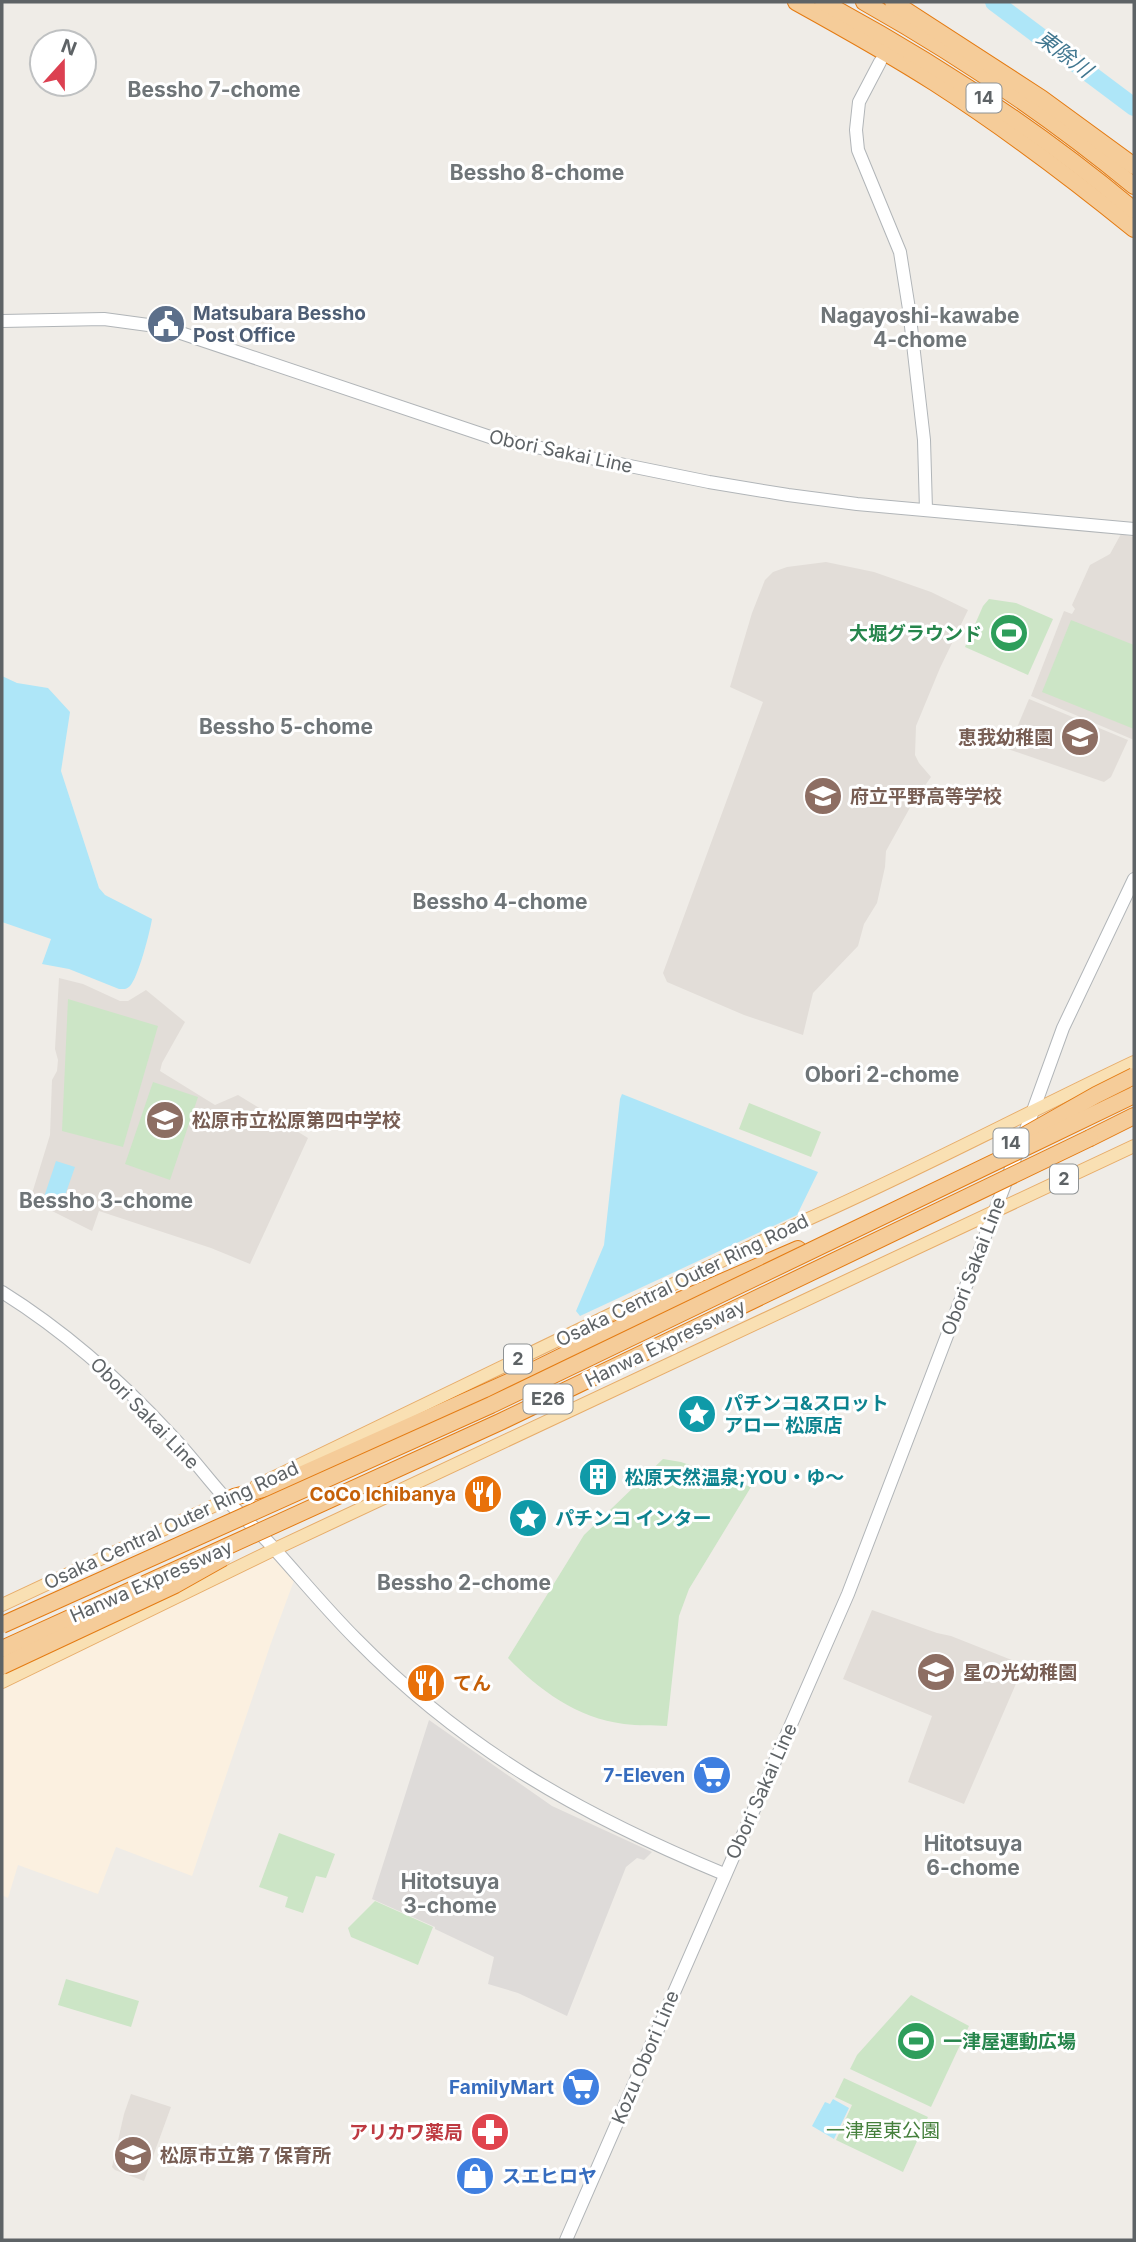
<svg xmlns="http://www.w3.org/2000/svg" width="1136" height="2242" font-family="Inter,'Noto Sans JP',sans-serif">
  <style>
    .commercial { fill: #fbf0e0 }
    .industrial { fill: #dedbd9 }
    .education { fill: #e2ddd8 }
    .green { fill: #cce5c6 }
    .water { fill: #aee6f8 }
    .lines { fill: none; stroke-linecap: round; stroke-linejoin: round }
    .river { stroke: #aee6f8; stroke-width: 18 }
    .secondary-casing { stroke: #b1b5b8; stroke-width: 14 }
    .primary-casing { stroke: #e7ac69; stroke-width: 14 }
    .highway-casing { stroke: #e47b12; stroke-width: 18 }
    .secondary { stroke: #fff; stroke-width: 12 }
    .primary { stroke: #f9e0b3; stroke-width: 12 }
    .highway { stroke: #f5cc99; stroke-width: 16 }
    .highway-bridge-casing { stroke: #e47b12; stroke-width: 18; stroke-linecap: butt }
    .highway-bridge { stroke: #f5cc99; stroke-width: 16 }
    .labels { text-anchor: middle; stroke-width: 6; stroke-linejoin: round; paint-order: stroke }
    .shield { fill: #fff; stroke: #8e9294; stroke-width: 2 }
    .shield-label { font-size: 18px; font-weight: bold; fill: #5e6366 }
    .service-label { font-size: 19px; font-weight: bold; fill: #4e5e75; stroke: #fff; text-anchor: start }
    .street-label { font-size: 19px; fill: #5e6366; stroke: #fff }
    .leisure-label { font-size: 19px; font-weight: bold; fill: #27864d; stroke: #fff; text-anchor: end }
    .education-label { font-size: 19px; font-weight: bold; fill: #785e54; stroke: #fff; text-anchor: start }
    .culture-label { font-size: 19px; font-weight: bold; fill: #0d838f; stroke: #fff; text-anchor: start }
    .food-label { font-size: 19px; font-weight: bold; fill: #c56008; stroke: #fff; text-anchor: end }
    .shop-label { font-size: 19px; font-weight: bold; fill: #366cbe; stroke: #fff; text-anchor: end }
    .park-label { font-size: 19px; fill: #45803c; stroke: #fff }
    .health-label { font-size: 19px; font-weight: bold; fill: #be3a42; stroke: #fff; text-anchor: end }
    .water-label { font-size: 21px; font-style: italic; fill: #417790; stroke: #fff }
    .neighbourhood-label { font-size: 21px; font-weight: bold; fill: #6f7578; stroke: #fff }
  </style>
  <rect width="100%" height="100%" fill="#efece7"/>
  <polygon class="commercial" points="275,1551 296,1575 271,1643 192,1876 116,1847 98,1894 18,1865 8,1898 2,1895 2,1681"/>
  <polygon class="industrial" points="429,1720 552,1806 652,1852 644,1860 637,1858 626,1867 567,2016 518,1993 488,1984 494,1957 435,1929 435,1927 372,1899"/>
  <g class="education">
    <polygon points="1121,534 1134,537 1134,740 1031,696 1064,611 1072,614 1075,609 1072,605 1090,565 1110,554"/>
    <polygon points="826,562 874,572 931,592 968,610 940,668 916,726 915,755 919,763 931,777 912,804 886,851 885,867 877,903 864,924 858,946 813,993 803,1035 744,1015 667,982 663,973 763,702 730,687 752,613 765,580 773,572 787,567"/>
    <polygon points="1029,699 1128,740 1111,777 1104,782 1008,749"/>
    <polygon points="59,978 83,984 120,1001 128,1001 146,990 185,1022 162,1063 160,1071 215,1105 238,1095 308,1138 250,1264 211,1248 99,1211 92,1231 30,1200 50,1135 52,1080 57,1071 58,1060 55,1049"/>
    <polygon points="872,1610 937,1633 951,1636 1024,1665 964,1804 908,1782 932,1716 843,1679"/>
    <polygon points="131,2094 171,2107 144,2181 115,2170 112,2167 124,2114"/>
  </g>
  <g class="green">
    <polygon points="989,599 1016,603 1053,619 1028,675 965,647 983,606"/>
    <polygon points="1071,620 1134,645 1134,729 1042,692"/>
    <polygon points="68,999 158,1026 123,1147 62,1131"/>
    <polygon points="153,1082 198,1097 170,1180 125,1164"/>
    <polygon points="749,1103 821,1132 811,1157 739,1129"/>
    <path d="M663,1459L681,1462L751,1487L689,1589L679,1616L667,1726C653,1725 638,1726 624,1724C577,1718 539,1690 508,1658L584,1535Z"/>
    <polygon points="279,1833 335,1854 326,1878 316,1876 303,1913 285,1907 288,1897 259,1887"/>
    <polygon points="375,1901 433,1927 418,1965 351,1937 348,1928"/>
    <polygon points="66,1979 139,2001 131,2027 58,2005"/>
    <polygon points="911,1995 969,2026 931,2107 850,2069 857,2055"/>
    <polygon points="844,2078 928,2117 903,2172 836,2140 852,2105 835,2097"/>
  </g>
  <g class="water">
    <path d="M2,676L17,683L48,688L70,712L61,771L99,888L105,895L152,919C150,932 138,978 130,986C126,990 124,989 119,989L69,969L42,964L51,939L2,922Z"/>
    <polygon points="622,1094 818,1172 797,1215 580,1316 576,1311 604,1245 620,1099"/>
    <polygon points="56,1161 75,1167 62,1204 44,1197"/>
    <polygon points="833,2099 849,2108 834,2139 812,2126 825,2102 830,2104"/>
  </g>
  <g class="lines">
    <polyline class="river" points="994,2 1134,107"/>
    <defs>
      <g id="secondary">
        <polyline points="880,62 859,102 856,130 858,150 900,252 909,309 924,440 926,510"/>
        <polyline points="2,321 104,319 163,327 496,439 709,482 788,495 857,504 1134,529"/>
        <path d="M2,1292C66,1332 120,1380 171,1435C191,1456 207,1478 226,1499C243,1518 262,1534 278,1553C304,1582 329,1612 356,1639C465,1750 581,1815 724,1874"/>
        <polyline points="566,2240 848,1594 1030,1119 1063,1028 1134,879"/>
      </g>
      <g id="primary">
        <path d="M256,1486L806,1220C917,1171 1024,1114 1134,1062"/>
        <polyline points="2,1605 239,1494"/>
        <polyline points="2,1682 275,1549 1134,1146"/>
      </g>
      <g id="highway">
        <path d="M796,2C843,28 890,54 935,83C1005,128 1070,177 1134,229"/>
        <path d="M823,2C933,61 1038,130 1134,210"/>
        <path d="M864,2C958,55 1050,117 1134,186"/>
        <polyline points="893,2 1041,98 1134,166"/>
        <polyline points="1090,1138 1134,1116"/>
        <polyline points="234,1497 278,1485 524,1375 646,1315 798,1249"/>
      </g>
    </defs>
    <use href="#secondary" class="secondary-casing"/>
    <use href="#primary" class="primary-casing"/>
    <use href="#highway" class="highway-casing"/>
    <use href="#secondary" class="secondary"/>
    <use href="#primary" class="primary"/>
    <use href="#highway" class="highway"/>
    <defs>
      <g id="highway-bridge">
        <polyline points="1004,1147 1096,1095 1134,1076"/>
        <polyline points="2,1625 491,1405 1134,1095"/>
        <polyline points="2,1649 500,1422 1090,1138"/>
        <polyline points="2,1666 175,1585 223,1558"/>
      </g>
    </defs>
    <use href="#highway-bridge" class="highway-bridge-casing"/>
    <use href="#highway-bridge" class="highway-bridge"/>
  </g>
  <defs>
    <symbol id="civic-disc" viewBox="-11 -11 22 22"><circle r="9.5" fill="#5c6f8a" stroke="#fff"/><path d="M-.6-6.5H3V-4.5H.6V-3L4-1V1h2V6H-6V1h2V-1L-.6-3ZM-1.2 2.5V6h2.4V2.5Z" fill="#fff"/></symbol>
    <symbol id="stadium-disc" viewBox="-11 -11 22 22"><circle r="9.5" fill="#2e9e5b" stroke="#fff"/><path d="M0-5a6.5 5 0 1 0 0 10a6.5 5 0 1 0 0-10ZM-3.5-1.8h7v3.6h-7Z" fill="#fff"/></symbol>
    <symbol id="school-disc" viewBox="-11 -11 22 22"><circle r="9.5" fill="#8d6e63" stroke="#fff"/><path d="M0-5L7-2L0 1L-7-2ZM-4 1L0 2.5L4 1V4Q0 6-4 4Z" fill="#fff"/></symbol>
    <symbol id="sight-disc" viewBox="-11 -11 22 22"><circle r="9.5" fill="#0f9aa8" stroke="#fff"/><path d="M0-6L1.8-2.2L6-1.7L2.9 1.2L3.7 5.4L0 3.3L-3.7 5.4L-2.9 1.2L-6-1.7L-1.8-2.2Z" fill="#fff"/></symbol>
    <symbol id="building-disc" viewBox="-11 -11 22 22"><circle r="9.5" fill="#0f9aa8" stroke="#fff"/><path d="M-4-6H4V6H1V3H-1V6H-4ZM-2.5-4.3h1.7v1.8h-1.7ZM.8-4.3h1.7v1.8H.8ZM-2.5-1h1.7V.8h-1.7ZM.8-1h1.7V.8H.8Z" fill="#fff"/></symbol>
    <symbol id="restaurant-disc" viewBox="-11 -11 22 22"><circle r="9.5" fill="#e8710a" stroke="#fff"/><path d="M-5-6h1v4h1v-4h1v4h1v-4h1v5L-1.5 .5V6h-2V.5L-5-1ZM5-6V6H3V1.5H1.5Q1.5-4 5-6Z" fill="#fff"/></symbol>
    <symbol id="supermarket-disc" viewBox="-11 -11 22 22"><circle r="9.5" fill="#3f7fe0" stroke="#fff"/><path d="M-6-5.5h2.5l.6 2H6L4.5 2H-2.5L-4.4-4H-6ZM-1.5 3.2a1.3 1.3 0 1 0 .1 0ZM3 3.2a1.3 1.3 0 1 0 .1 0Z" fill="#fff"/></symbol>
    <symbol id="pharmacy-disc" viewBox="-11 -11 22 22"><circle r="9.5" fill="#e0444e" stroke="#fff"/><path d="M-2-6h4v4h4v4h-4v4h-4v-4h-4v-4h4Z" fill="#fff"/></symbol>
    <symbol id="shop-disc" viewBox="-11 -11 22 22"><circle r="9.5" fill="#3f7fe0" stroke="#fff"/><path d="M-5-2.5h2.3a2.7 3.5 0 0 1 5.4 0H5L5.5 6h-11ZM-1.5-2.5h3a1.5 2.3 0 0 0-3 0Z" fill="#fff"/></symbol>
  </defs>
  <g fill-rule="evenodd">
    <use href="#civic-disc" x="144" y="302" width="44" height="44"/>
    <use href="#stadium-disc" x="987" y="611" width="44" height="44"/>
    <use href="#school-disc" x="1058" y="715" width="44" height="44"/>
    <use href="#school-disc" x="801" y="774" width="44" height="44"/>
    <use href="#school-disc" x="143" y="1098" width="44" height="44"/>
    <use href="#sight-disc" x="675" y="1392" width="44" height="44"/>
    <use href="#building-disc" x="576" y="1455" width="44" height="44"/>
    <use href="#restaurant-disc" x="461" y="1472" width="44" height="44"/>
    <use href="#sight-disc" x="506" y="1496" width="44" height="44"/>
    <use href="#school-disc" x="914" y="1650" width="44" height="44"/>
    <use href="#restaurant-disc" x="404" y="1661" width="44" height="44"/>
    <use href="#supermarket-disc" x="690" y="1753" width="44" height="44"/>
    <use href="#stadium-disc" x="894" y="2019" width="44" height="44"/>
    <use href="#supermarket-disc" x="559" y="2065" width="44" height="44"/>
    <use href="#pharmacy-disc" x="468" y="2110" width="44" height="44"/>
    <use href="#school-disc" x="111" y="2133" width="44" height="44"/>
    <use href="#shop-disc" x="453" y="2154" width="44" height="44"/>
  </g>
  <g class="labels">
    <g class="shield">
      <rect x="966.5" y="83.5" width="35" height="29" rx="5"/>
      <rect x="993.5" y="1128.5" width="35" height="29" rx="5"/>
      <rect x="1050" y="1164.5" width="28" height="29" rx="5"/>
      <rect x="504" y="1344.5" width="28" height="29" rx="5"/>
      <rect x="523.5" y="1384.5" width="49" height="29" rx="5"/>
    </g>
    <g class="shield-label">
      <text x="984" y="104">14</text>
      <text x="1011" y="1149">14</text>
      <text x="1064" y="1185">2</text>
      <text x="518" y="1365">2</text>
      <text x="548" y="1405">E26</text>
    </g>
    <g class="service-label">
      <text x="193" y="320">Matsubara Bessho<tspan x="193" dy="22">Post Office</tspan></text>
    </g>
    <g class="street-label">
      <text transform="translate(561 451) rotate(12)" y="7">Obori Sakai Line</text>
      <text transform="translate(973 1266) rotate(-69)" y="7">Obori Sakai Line</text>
      <text transform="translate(682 1280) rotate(-26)" y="7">Osaka Central Outer Ring Road</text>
      <text transform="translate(665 1343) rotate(-26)" y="7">Hanwa Expressway</text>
      <text transform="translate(145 1413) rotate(46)" y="7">Obori Sakai Line</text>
      <text transform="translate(171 1525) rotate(-25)" y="7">Osaka Central Outer Ring Road</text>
      <text transform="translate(151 1581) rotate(-24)" y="7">Hanwa Expressway</text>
      <text transform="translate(761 1791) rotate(-66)" y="7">Obori Sakai Line</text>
      <text transform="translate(645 2057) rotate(-67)" y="7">Kozu Obori Line</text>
    </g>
    <g class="leisure-label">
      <text x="982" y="640">大堀グラウンド</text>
      <text x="943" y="2048" text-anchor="start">一津屋運動広場</text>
    </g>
    <g class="education-label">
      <text x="1053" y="744" text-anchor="end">恵我幼稚園</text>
      <text x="850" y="803">府立平野高等学校</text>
      <text x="192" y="1127">松原市立松原第四中学校</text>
      <text x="963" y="1679">星の光幼稚園</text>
      <text x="160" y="2162">松原市立第７保育所</text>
    </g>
    <g class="culture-label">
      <text x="724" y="1410">パチンコ&amp;スロット<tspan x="724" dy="22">アロー 松原店</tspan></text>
      <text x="625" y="1484">松原天然温泉;YOU・ゆ〜</text>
      <text x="555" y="1525">パチンコ インター</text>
    </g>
    <g class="food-label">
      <text x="456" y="1501">CoCo Ichibanya</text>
      <text x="453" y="1690" text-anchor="start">てん</text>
    </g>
    <g class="shop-label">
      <text x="685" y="1782">7-Eleven</text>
      <text x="554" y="2094">FamilyMart</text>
      <text x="502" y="2183" text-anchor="start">スエヒロヤ</text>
    </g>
    <g class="park-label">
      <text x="883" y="2137">一津屋東公園</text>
    </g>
    <g class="health-label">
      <text x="463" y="2139">アリカワ薬局</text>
    </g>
    <g class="water-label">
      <text transform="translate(1064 54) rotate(37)" y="7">東除川</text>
    </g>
    <g class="neighbourhood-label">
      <text x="214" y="97">Bessho 7-chome</text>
      <text x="537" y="180">Bessho 8-chome</text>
      <text x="920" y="323">Nagayoshi-kawabe<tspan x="920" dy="24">4-chome</tspan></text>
      <text x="286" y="734">Bessho 5-chome</text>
      <text x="500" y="909">Bessho 4-chome</text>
      <text x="882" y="1082">Obori 2-chome</text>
      <text x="106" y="1208">Bessho 3-chome</text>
      <text x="464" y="1590">Bessho 2-chome</text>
      <text x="973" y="1851">Hitotsuya<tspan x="973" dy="24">6-chome</tspan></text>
      <text x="450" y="1889">Hitotsuya<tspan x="450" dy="24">3-chome</tspan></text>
    </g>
  </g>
  <rect width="1136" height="2242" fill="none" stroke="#5e6366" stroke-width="7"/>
  <g transform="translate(63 63) rotate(21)"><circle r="33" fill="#ffffff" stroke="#bfc1c2" stroke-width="2"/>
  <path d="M0-5L12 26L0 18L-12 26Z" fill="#dc4051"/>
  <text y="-10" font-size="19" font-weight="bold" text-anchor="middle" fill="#5e6366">N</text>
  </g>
</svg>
